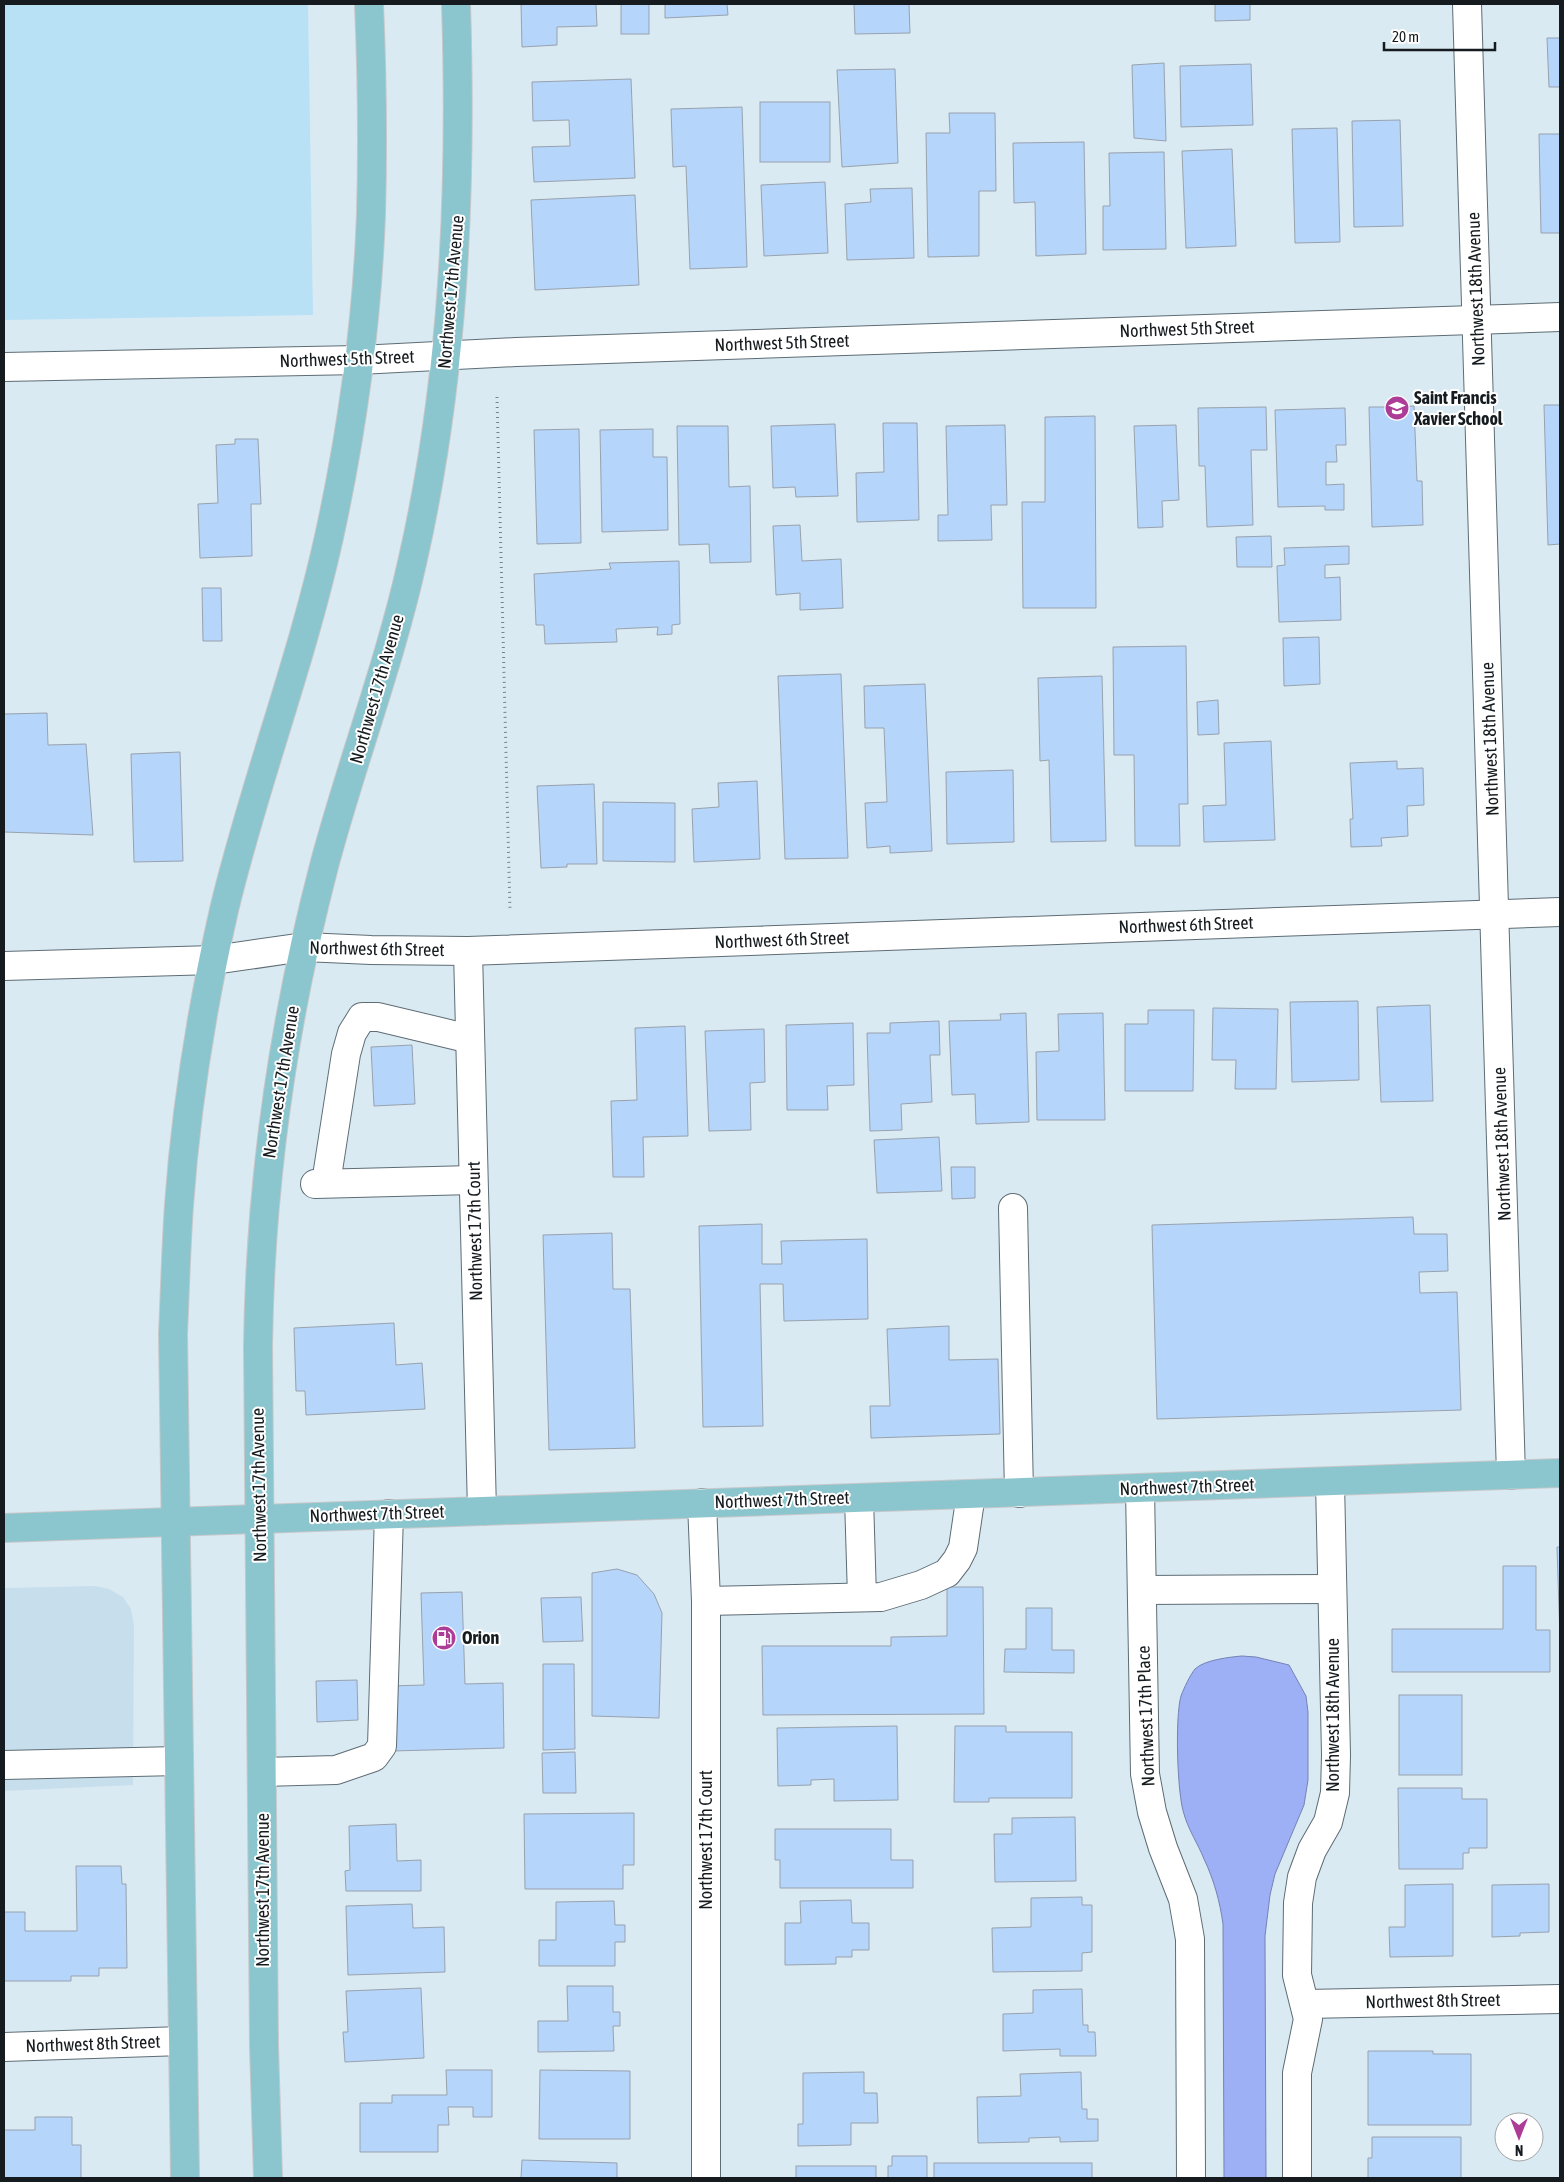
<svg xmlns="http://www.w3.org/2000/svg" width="1564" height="2182" font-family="'Asap Condensed',sans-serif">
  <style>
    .built { fill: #c7dfec }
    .green { fill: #b8e1f6 }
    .water { fill: #9daff5; stroke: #7483b4 }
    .building { fill: #b5d5fa; stroke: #98a2ae }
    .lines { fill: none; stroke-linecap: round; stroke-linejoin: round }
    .minor-casing { stroke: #5e6c74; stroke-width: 30 }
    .major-casing { stroke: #c7c8c9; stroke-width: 30 }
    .path { stroke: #788389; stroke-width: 3; stroke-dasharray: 1 4; stroke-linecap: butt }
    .minor { stroke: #fff; stroke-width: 28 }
    .major { stroke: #8bc5ce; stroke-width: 28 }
    .labels { text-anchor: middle; stroke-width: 4; stroke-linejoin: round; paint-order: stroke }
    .street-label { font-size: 18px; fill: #151b1e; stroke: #fff }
    .poi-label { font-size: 18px; font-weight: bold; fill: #151b1e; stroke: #fff; text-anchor: start }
  </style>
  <rect width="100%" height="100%" fill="#daeaf3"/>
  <polygon class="built" points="95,1586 109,1589 123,1597 131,1609 134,1625 133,1785 4,1791 4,1588"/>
  <polygon class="green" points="4,4 308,4 313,315 4,320"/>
  <path class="water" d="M1242,1656L1256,1657L1289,1665L1306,1696L1308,1712V1780L1304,1805L1275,1874L1270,1895L1265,1936L1266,2178H1224L1223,1924C1220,1902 1214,1880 1204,1859C1198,1844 1188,1829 1184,1814C1177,1794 1175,1716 1181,1696C1184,1688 1190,1675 1195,1669C1204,1660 1230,1657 1242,1656Z"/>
  <g class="building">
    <polygon points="521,4 596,4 597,26 557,27 557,45 522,47"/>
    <rect x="621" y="4" width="28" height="30"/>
    <polygon points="665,4 727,4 728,15 665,18"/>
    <polygon points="854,4 909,4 910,33 855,34"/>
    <polygon points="1215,4 1250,4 1250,20 1215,21"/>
    <polygon points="1547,38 1560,38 1560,87 1549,87"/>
    <polygon points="1164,63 1166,141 1134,138 1132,65"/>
    <polygon points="1251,64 1253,125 1181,127 1180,66"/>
    <polygon points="895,69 898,163 842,167 837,70"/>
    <polygon points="631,79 635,178 534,182 532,147 570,146 569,120 533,121 532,82"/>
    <rect x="760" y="102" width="70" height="60"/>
    <polygon points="742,107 747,267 690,269 686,166 673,167 671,109"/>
    <polygon points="949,113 995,113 996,191 979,191 979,256 928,257 926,133 950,133"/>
    <polygon points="1400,120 1403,226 1354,227 1352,121"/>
    <polygon points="1337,128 1340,242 1295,243 1292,129"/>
    <polygon points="1539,134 1560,134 1560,233 1541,233"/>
    <polygon points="1084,142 1086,254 1036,256 1035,202 1014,203 1013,143"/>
    <polygon points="1232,149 1236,246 1186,248 1182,151"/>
    <polygon points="1164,152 1166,249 1103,250 1103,206 1110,206 1109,153"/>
    <polygon points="825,182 828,253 764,256 761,185"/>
    <polygon points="912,188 914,258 847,260 845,204 871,202 870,189"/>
    <polygon points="635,195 639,285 535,290 531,200"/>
    <polygon points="1396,400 1397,407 1414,406 1417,481 1422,481 1423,525 1372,527 1369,407 1388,407 1388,401"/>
    <polygon points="1544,405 1560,405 1560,544 1548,545"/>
    <polygon points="1266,407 1267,450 1251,450 1253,525 1207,527 1205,466 1199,466 1198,408"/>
    <polygon points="1345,408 1346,445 1336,445 1337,462 1326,462 1326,485 1344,484 1344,510 1325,510 1325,506 1278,507 1275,410"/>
    <polygon points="1095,416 1096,608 1023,608 1022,502 1045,502 1045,417"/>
    <polygon points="883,423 917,423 919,520 857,522 856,473 884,472"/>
    <polygon points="835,424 838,496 796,497 795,487 773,488 771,426"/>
    <polygon points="1005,425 1007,505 991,505 992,540 938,541 938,515 948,515 946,426"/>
    <polygon points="1176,425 1179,500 1162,501 1163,527 1138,528 1134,426"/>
    <polygon points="677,426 728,426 729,487 750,486 751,562 710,563 709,544 679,545"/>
    <polygon points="579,429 581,543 537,544 534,430"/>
    <polygon points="653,429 653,457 667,457 668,530 602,532 600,430"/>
    <polygon points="235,439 258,439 261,504 251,504 252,556 200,558 198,504 218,503 216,445 235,444"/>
    <polygon points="800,525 802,561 841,559 843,608 800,610 800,593 776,595 773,526"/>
    <polygon points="1271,536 1272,567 1237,567 1236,537"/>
    <polygon points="1349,546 1349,564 1325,565 1325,578 1340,577 1341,620 1279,622 1277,566 1285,565 1284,548"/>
    <polygon points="679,561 680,624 672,625 672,634 657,635 658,627 616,629 617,642 545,644 544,625 536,625 534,574 611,569 609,563"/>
    <polygon points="202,588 221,588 222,641 203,641"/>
    <polygon points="1319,637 1320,684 1284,686 1283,638"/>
    <polygon points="1186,646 1188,804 1179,804 1180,846 1135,846 1134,755 1114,755 1113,647"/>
    <polygon points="841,674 848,858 785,859 778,676"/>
    <polygon points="1102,676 1106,841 1051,842 1049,760 1040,761 1038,678"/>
    <polygon points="925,684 932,851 890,853 890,846 867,848 865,803 887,802 884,728 865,728 864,686"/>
    <polygon points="1218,700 1219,734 1198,735 1197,702"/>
    <polygon points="47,713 48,745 86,744 93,835 4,832 4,714"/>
    <polygon points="1271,741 1275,840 1204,842 1203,806 1226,805 1224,743"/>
    <polygon points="180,752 183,861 134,862 131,754"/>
    <polygon points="1397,761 1397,769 1423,768 1424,805 1407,806 1408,836 1381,838 1382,846 1351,847 1350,819 1353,819 1350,763"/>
    <polygon points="1013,770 1014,842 947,844 946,772"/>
    <polygon points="757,781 760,859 694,862 692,809 719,807 718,783"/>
    <polygon points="594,784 597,864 567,864 567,867 541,868 537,786"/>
    <polygon points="603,802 675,803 675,862 603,861"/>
    <polygon points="1358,1001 1359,1080 1292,1082 1290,1002"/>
    <polygon points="1430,1005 1433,1101 1381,1102 1377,1007"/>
    <polygon points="1213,1008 1278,1009 1276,1089 1235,1089 1236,1060 1212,1060"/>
    <polygon points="1148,1010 1194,1010 1193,1091 1125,1091 1125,1024 1148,1024"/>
    <polygon points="1026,1013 1029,1122 976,1124 975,1094 952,1095 949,1021 1001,1020 1000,1014"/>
    <polygon points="1103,1013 1105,1120 1037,1120 1036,1052 1059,1051 1058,1014"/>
    <polygon points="939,1021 940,1055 930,1055 932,1102 901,1104 902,1130 870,1131 867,1033 890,1033 890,1023"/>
    <polygon points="853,1023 854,1085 827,1086 828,1110 787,1110 786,1025"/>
    <polygon points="685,1026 688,1136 643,1137 644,1177 613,1177 611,1101 637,1100 635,1028"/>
    <polygon points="764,1029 765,1082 750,1083 751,1130 709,1131 705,1031"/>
    <polygon points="412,1045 415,1104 374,1106 371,1047"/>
    <polygon points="939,1137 942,1191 877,1193 874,1140"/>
    <polygon points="951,1167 975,1167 975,1198 952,1199"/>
    <polygon points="1413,1217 1414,1234 1447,1234 1448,1271 1419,1272 1420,1293 1457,1292 1461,1410 1157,1419 1152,1225"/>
    <polygon points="762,1224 762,1264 782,1264 781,1241 867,1239 868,1319 784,1321 783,1284 760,1284 763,1426 703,1427 699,1226"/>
    <polygon points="612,1233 613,1289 630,1289 635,1448 549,1450 543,1235"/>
    <polygon points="394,1323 396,1365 422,1363 425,1409 306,1415 305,1391 296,1391 294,1328"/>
    <polygon points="949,1326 949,1360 998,1359 1000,1434 871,1438 870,1406 890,1406 887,1329"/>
    <polygon points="1557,1547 1560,1547 1560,1639"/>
    <polygon points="1503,1566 1536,1566 1536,1630 1550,1630 1550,1672 1392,1672 1392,1629 1503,1629"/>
    <polygon points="617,1569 637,1575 654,1594 662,1613 659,1718 592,1716 592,1573"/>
    <polygon points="947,1587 983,1587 984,1714 763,1715 762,1646 891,1646 891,1637 947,1636"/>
    <polygon points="462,1592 465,1684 503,1683 504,1748 392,1751 389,1686 424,1685 421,1593"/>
    <polygon points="581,1597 583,1641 543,1642 541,1598"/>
    <polygon points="1026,1608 1052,1608 1052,1650 1074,1650 1074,1673 1004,1672 1005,1649 1026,1649"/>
    <polygon points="543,1664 574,1664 575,1749 543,1750"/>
    <polygon points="357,1680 358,1720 317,1722 316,1681"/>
    <rect x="1399" y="1695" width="63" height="80"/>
    <polygon points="897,1726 898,1800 834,1801 834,1779 811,1780 811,1785 778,1786 777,1728"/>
    <polygon points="955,1726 1006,1726 1006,1732 1072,1732 1072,1798 989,1798 989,1802 954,1802"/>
    <polygon points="575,1752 576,1793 543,1793 542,1753"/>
    <polygon points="1398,1788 1462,1788 1462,1799 1487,1799 1487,1848 1469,1848 1469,1853 1463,1853 1463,1869 1399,1869"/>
    <polygon points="634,1813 634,1865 623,1865 623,1889 525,1889 524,1814"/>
    <polygon points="1075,1817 1076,1881 995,1882 994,1834 1012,1834 1012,1818"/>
    <polygon points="396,1824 397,1861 421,1860 421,1891 346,1891 345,1871 350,1870 349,1826"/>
    <polygon points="775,1829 891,1829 891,1860 913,1860 913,1888 780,1888 780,1860 775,1860"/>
    <polygon points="76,1866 121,1866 122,1884 126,1884 127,1968 99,1968 99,1976 71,1976 71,1981 4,1981 4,1912 25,1912 25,1931 77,1931"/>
    <polygon points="1453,1884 1453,1956 1390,1957 1389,1927 1405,1927 1405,1885"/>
    <polygon points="1549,1884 1549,1932 1520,1933 1520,1936 1492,1937 1492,1885"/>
    <polygon points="1082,1897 1082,1905 1092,1905 1092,1952 1082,1953 1082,1971 993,1972 992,1928 1031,1927 1031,1898"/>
    <polygon points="851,1900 852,1923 869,1923 869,1950 852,1950 852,1957 836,1957 836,1964 785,1965 785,1923 801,1923 800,1901"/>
    <polygon points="614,1901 615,1925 625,1925 625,1942 615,1942 615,1966 539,1966 539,1940 556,1940 556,1902"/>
    <polygon points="412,1904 413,1928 444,1927 445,1972 348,1975 346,1906"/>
    <polygon points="567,1986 613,1986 613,2012 620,2012 620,2026 613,2026 614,2051 538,2052 538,2021 568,2021"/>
    <polygon points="421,1988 424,2058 345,2062 343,2032 348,2032 346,1991"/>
    <polygon points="1082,1989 1083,2025 1088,2025 1088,2032 1095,2032 1096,2056 1060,2056 1060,2049 1003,2051 1003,2014 1033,2013 1033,1990"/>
    <polygon points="1368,2051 1433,2051 1433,2054 1471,2054 1471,2125 1368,2125"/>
    <polygon points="446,2070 492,2070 492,2117 473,2117 473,2107 448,2107 449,2125 438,2125 438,2152 360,2152 360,2103 392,2103 392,2095 447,2095"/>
    <polygon points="540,2070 630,2071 630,2139 539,2139"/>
    <polygon points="864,2072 864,2093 877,2093 878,2123 851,2123 851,2145 798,2146 798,2124 803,2124 803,2073"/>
    <polygon points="1081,2072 1082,2109 1087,2109 1087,2119 1098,2119 1098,2141 1060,2142 1060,2137 1029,2138 1029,2142 978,2143 977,2097 1021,2096 1020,2074"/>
    <polygon points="35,2117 72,2117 72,2145 81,2145 81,2178 4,2178 4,2130 35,2130"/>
    <polygon points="1372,2137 1461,2137 1461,2178 1368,2178 1368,2158 1372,2158"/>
    <polygon points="892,2156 927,2156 927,2178 888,2178 888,2166 892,2166"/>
    <polygon points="522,2160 617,2163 617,2178 521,2178"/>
    <rect x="934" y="2163" width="158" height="15"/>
    <rect x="796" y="2166" width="80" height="12"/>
  </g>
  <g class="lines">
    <defs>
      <g id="minor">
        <polyline points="1467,4 1511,1475"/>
        <polyline points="4,367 359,360 516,352 1560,317"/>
        <polyline points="468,951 482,1511"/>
        <polyline points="4,966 214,960 304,947 371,950 468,951 1560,912"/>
        <polyline points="326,1183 346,1054 352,1033 362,1017 378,1017 470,1039"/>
        <polyline points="315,1184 473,1180"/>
        <polyline points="1013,1208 1019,1493"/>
        <polyline points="1140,1488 1145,1774 1152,1812 1163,1848 1183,1899 1190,1939 1191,2178"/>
        <polyline points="859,1498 862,1597"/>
        <polyline points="702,1503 706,1601 706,2178"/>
        <polyline points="1142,1590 1331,1589"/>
        <polyline points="706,1601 881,1597 921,1585 947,1573 957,1560 963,1548 971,1494"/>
        <polyline points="4,1765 178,1761"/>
        <polyline points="262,1772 336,1770 374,1757 382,1746 389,1514"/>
        <polyline points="1305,2004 1560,1999"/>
        <polyline points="4,2047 182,2041"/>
        <polyline points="1297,2178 1297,2073 1308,2019 1297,1975 1298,1903 1302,1877 1312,1850 1328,1822 1335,1793 1336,1755 1330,1482"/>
      </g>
      <g id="major">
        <polyline points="4,1528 1560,1473"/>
        <path d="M185,2178L173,1334C175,1291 176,1248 179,1205C186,1107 202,1007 224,910C254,784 301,664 329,537C352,432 367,322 371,214C373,144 372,74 369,4"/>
        <path d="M268,2178L264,2046L258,1347C260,1185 283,1023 324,866C351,764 389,666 412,563C454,379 462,191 456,4"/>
      </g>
    </defs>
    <use href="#minor" class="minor-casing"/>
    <use href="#major" class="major-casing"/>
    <polyline class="path" points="497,397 510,911"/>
    <use href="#minor" class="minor"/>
    <use href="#major" class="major"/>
  </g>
  <defs>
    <symbol id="school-disc" viewBox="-11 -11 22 22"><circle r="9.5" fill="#ad3c97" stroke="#fff"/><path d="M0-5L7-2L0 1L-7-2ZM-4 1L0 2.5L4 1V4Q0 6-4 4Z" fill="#fff"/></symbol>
    <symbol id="fuel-disc" viewBox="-11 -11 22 22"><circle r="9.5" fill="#ad3c97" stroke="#fff"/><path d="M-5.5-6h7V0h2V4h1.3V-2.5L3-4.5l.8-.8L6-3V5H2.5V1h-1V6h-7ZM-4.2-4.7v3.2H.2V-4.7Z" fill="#fff"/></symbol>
  </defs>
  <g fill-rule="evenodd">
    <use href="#school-disc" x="1383" y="394" width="28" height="28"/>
    <use href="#fuel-disc" x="430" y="1624" width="28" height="28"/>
  </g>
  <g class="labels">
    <g class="street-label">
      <text transform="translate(1476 289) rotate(-92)" y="6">Northwest 18th Avenue</text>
      <text transform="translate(451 292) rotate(-85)" y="6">Northwest 17th Avenue</text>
      <text transform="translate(1187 329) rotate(-2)" y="6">Northwest 5th Street</text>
      <text transform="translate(782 343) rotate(-2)" y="6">Northwest 5th Street</text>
      <text transform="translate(347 359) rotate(-2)" y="6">Northwest 5th Street</text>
      <text transform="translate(377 689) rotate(-74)" y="6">Northwest 17th Avenue</text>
      <text transform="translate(1490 739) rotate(-92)" y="6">Northwest 18th Avenue</text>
      <text transform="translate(1186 925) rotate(-2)" y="6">Northwest 6th Street</text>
      <text transform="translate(782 940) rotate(-2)" y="6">Northwest 6th Street</text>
      <text transform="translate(377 949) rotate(1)" y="6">Northwest 6th Street</text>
      <text transform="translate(281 1082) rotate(-81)" y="6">Northwest 17th Avenue</text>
      <text transform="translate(1502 1144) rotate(-92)" y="6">Northwest 18th Avenue</text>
      <text transform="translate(475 1231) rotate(-91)" y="6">Northwest 17th Court</text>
      <text transform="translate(259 1485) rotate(-91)" y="6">Northwest 17th Avenue</text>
      <text transform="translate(1187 1487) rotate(-2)" y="6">Northwest 7th Street</text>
      <text transform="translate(782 1500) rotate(-2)" y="6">Northwest 7th Street</text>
      <text transform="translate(377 1514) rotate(-2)" y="6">Northwest 7th Street</text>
      <text transform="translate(1333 1715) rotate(-90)" y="6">Northwest 18th Avenue</text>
      <text transform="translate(1146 1716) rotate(-92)" y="6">Northwest 17th Place</text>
      <text transform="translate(706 1840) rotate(-90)" y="6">Northwest 17th Court</text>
      <text transform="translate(263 1890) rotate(-90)" y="6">Northwest 17th Avenue</text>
      <text transform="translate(1433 2001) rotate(-1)" y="6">Northwest 8th Street</text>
      <text transform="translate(93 2044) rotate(-2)" y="6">Northwest 8th Street</text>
    </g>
    <g class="poi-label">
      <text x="1414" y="404">Saint Francis<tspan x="1414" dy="21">Xavier School</tspan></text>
      <text x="462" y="1644">Orion</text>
    </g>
  </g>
  <rect width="1564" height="2182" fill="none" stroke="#151b1e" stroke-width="10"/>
  <g transform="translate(1519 2137) rotate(180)"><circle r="24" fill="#ffffff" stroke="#a1a4a5"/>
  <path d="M0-4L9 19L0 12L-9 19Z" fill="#ad3c97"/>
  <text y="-8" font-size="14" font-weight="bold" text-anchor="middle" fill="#151b1e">N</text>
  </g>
  <path d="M1384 42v8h111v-8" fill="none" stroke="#151b1e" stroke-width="2.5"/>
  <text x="1392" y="42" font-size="15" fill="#151b1e" stroke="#ffffff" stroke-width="4" paint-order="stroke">20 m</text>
</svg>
